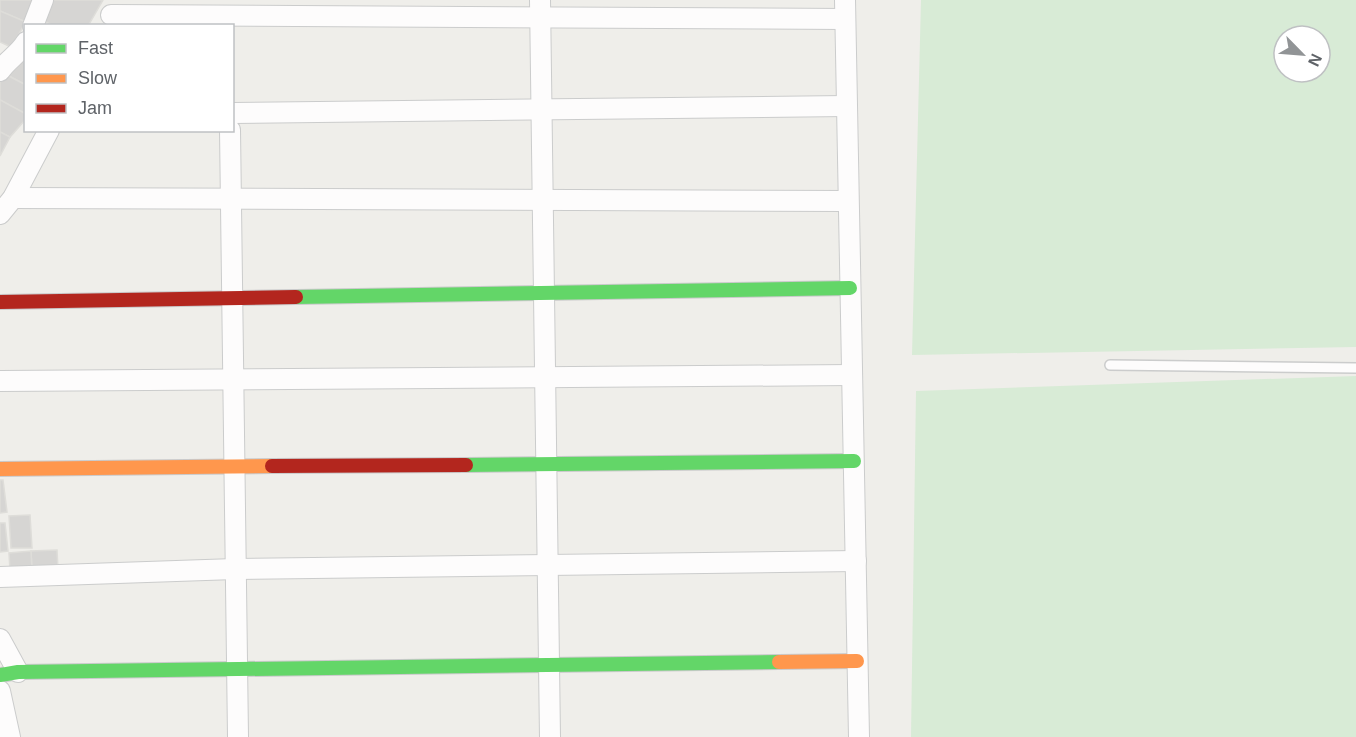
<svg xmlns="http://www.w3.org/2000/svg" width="1356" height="737" font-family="Arial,sans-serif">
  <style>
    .green { fill: #d8ebd6; fill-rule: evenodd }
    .building { fill: #d6d5d3; stroke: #deddd9; stroke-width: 1.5 }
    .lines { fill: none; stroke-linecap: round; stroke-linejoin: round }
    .lane-casing { stroke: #cbcccc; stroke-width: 12 }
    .street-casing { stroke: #cbcccc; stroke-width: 22 }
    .fast-casing { stroke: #cacacb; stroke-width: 16 }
    .slow-casing { stroke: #cacacb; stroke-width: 16 }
    .jam-casing { stroke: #cacacb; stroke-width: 16 }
    .lane { stroke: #fdfcfc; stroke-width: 9 }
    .street { stroke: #fdfcfc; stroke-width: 20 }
    .fast { stroke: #63d668; stroke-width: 14 }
    .slow { stroke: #ff974d; stroke-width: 14 }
    .jam { stroke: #b3261e; stroke-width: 14 }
  </style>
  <rect width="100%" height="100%" fill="#efeeea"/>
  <g class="green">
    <path d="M921,0H1356V347L912,355ZM1284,36H1320V72H1284Z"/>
    <polygon points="1356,376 1356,737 911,737 916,391"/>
  </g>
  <g class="building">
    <polygon points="0,0 36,0 26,22 0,11"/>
    <polygon points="50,0 103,0 88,26 53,26 41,19"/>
    <polygon points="0,11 26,22 11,47 0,42"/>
    <polygon points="18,59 26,63 26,85 3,73"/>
    <polygon points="3,73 26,85 26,114 0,100 0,78"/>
    <polygon points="0,100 26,114 26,119 10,137 0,132"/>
    <polygon points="0,132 10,137 0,156"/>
    <polygon points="0,480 3,480 7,512 0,513"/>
    <polygon points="30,515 32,548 11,548 9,516"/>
    <polygon points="0,523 5,523 8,551 0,552"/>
    <polygon points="57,550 58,569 32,570 31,551"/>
    <polygon points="31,551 32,570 10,571 9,553"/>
  </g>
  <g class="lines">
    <defs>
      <polyline id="lane" points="1110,365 1356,368"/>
      <g id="street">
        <polyline points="540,0 550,737"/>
        <polyline points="845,0 859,737"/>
        <polyline points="111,15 845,19"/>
        <polyline points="33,26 43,0"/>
        <path d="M0,71C7,60 19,54 26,42"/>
        <polyline points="232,113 846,106"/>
        <polyline points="230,130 238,737"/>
        <polyline points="13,198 848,201"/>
        <polyline points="0,214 13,198 49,130"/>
        <polyline points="0,381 852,375"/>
        <polyline points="0,577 235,569 856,561"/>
        <polyline points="0,639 18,672"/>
        <polyline points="0,691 10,737"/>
      </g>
      <g id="fast">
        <polyline points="296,297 850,288"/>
        <polyline points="466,465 854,461"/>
        <polyline points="0,675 18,672 779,662"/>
      </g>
      <g id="slow">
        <polyline points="0,469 272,466"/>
        <polyline points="779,662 857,661"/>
      </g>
      <g id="jam">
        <polyline points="0,302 296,297"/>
        <polyline points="272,466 466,465"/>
      </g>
    </defs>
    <use href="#lane" class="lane-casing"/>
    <use href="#street" class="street-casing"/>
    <use href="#fast" class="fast-casing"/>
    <use href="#slow" class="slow-casing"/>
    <use href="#jam" class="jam-casing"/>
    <use href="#lane" class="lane"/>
    <use href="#street" class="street"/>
    <use href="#fast" class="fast"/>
    <use href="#slow" class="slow"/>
    <use href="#jam" class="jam"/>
  </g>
  <rect x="24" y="24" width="210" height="108" fill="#ffffff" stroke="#bfc1c3" stroke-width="1.5"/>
  <rect x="36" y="44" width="30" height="9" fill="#63d668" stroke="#bfc1c3" stroke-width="1.5"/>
  <text x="78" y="54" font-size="18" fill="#5f6368">Fast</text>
  <rect x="36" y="74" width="30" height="9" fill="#ff974d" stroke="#bfc1c3" stroke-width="1.5"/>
  <text x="78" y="84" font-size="18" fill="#5f6368">Slow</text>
  <rect x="36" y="104" width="30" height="9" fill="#b3261e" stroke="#bfc1c3" stroke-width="1.5"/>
  <text x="78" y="114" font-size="18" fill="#5f6368">Jam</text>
  <g transform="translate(1302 54) rotate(115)"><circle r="28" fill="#ffffff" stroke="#bfc1c3" stroke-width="1.5"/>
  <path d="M0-4.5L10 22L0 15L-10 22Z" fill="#919496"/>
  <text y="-9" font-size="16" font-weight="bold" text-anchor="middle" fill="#5f6368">N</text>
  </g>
</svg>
